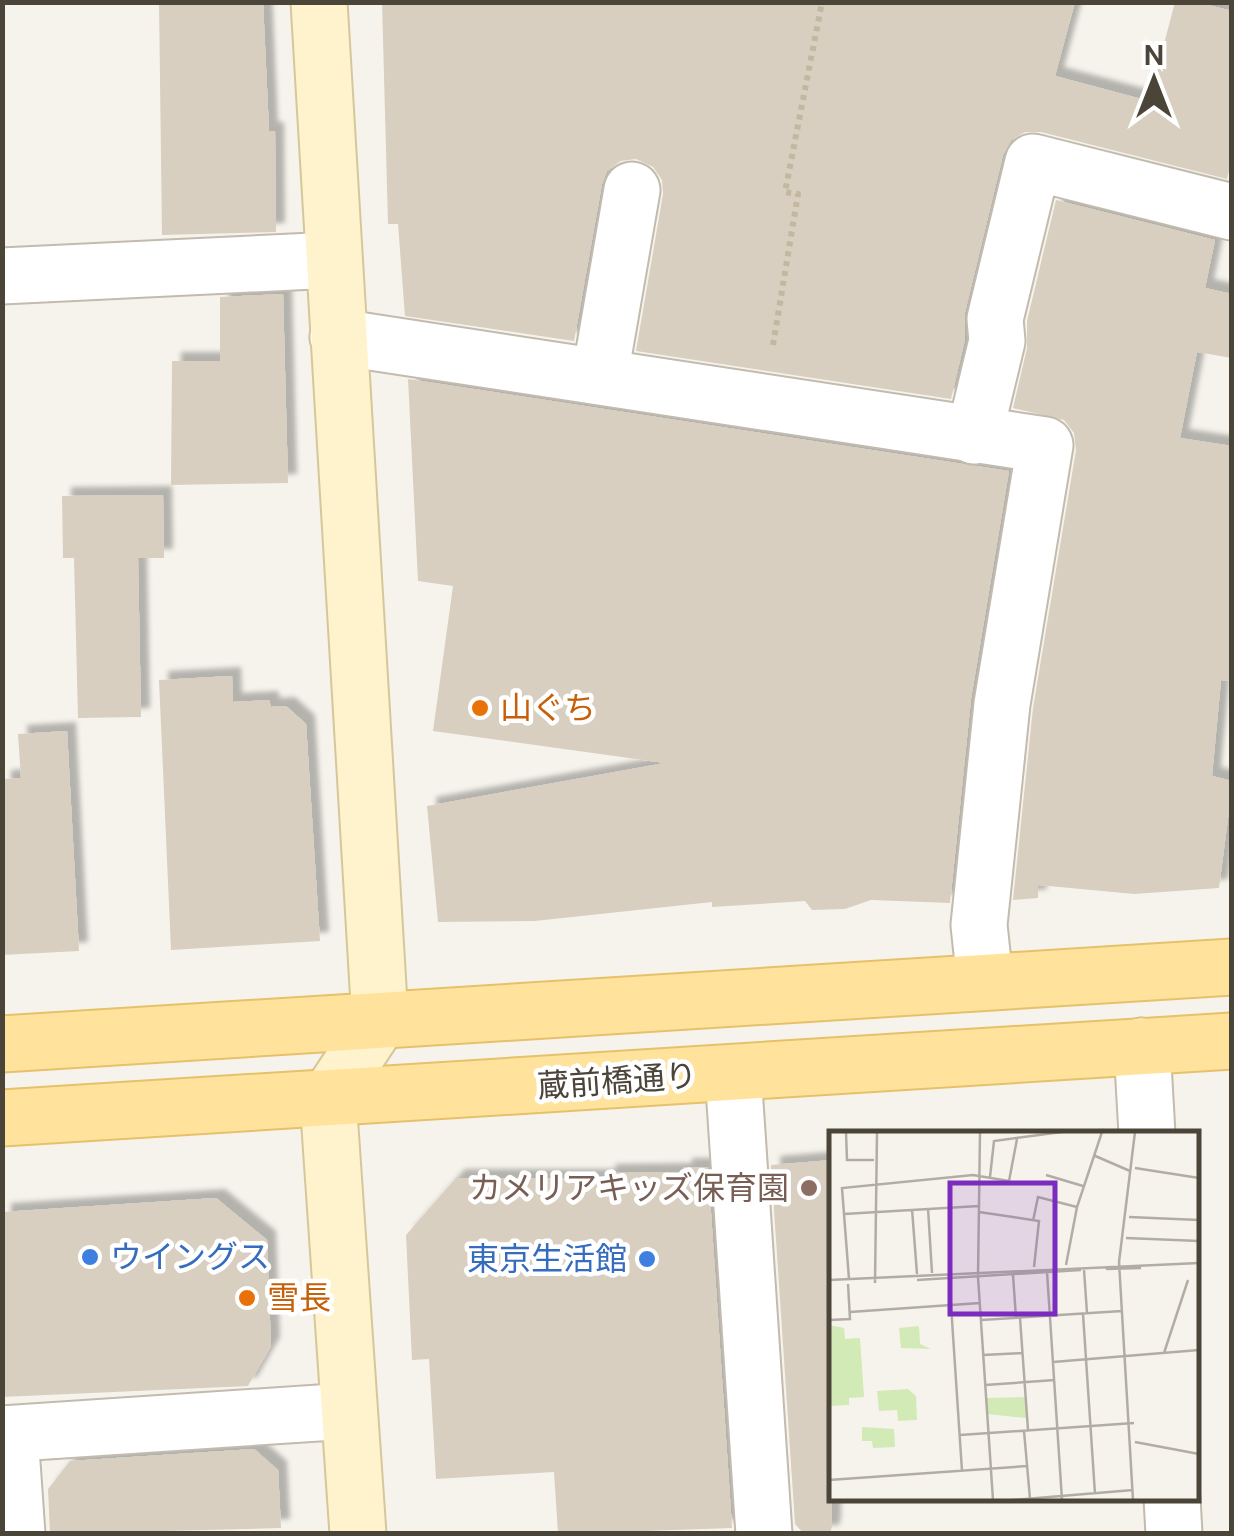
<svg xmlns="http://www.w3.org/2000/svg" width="1234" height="1536" font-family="'DM Sans','Noto Sans JP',sans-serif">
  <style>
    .building { fill: #d8cfc1; filter: url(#shadow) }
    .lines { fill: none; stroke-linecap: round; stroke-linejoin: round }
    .street-casing { stroke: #c2bbae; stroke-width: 59 }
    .secondary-casing { stroke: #d6c79b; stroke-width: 59 }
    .primary-casing { stroke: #e6c16a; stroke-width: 59 }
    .path { stroke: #c4b79f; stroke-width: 6; stroke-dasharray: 5 5; stroke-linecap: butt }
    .street { stroke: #fff; stroke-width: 55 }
    .secondary { stroke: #fff3cd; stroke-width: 55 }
    .primary { stroke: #ffe39c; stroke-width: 55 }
    .food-dot { fill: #e8710a; stroke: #fff; stroke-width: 4 }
    .education-dot { fill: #8d6e63; stroke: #fff; stroke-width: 4 }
    .shop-dot { fill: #3f7fe0; stroke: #fff; stroke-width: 4 }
    .labels { text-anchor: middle; stroke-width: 9; stroke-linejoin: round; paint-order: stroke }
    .food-label { font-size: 32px; fill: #c56008; stroke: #fff; text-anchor: start }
    .street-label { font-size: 32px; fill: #4b4439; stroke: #fff }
    .education-label { font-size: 32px; fill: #785e54; stroke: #fff; text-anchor: end }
    .shop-label { font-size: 32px; fill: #366cbe; stroke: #fff; text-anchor: start }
    .inset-road { fill: none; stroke: #b2ada4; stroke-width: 2.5 }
    .view { fill: #7b2cbf; fill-opacity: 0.15; stroke: #7b2cbf; stroke-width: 5 }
    .inset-edge { fill: none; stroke: #4b4439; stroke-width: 5 }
  </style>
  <defs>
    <filter id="shadow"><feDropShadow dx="9" dy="-9" stdDeviation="2.5" flood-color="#0004"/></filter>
  </defs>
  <rect width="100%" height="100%" fill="#f6f3ec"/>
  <g class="building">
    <polygon points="159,2 263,2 269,131 275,131 276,232 162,235"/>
    <polygon points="382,2 1075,2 1055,76 1149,101 1175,2 1196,2 1232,11 1232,157 1227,179 1041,132 1025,132 1011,140 1003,155 965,312 965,339 951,399 636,351 663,194 662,180 653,167 636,159 620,161 607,171 602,184 574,341 405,316 398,224 388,224"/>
    <polygon points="1056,200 1215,240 1205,288 1232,294 1232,358 1197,352 1180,438 1232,446 1232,681 1221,680 1212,776 1232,781 1232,787 1219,888 1134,894 1038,885 1038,898 1013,900 1033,708 1076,450 1074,433 1064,420 1013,408 1027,348 1027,321"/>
    <polygon points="283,294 288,483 171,485 172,361 220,361 220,297"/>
    <polygon points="408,379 1009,471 971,699 950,903 871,900 845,909 812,910 805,901 712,907 712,902 535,921 438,922 427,806 665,763 433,731 453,586 418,581"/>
    <polygon points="163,495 164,558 138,558 141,717 78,718 74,558 63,558 62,496"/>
    <polygon points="232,676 233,702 269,700 271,707 286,706 306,724 320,941 171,950 159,680"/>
    <polygon points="67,731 79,951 2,955 2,779 21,778 18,734"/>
    <polygon points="832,1160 832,1526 830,1534 804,1534 795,1524 771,1165"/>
    <polygon points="683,1167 708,1167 732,1528 558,1534 554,1472 436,1479 429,1359 412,1360 406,1235 456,1178 607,1178 606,1173 683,1172"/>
    <polygon points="216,1198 267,1240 271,1346 248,1386 2,1397 2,1212"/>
    <polygon points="254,1449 278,1470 281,1528 50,1534 48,1489 70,1461"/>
  </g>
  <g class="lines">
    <defs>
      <g id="street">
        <polyline points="2,276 334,260"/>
        <polyline points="338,337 1045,445 1002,704 979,925 985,981"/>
        <polyline points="600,375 632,190"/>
        <polyline points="974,436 997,341 995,319 1033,162 1232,212"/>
        <polyline points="1142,1046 1147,1134"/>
        <polyline points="733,1073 764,1534"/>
        <polyline points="2,1434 349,1411"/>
        <polyline points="10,1434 17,1534"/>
        <polyline points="1172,1498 1174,1534"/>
      </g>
      <polyline id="secondary" points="319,2 380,1020 328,1099 358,1534"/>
      <g id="primary">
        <polyline points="2,1044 1232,967"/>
        <polyline points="2,1118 1232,1041"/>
      </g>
    </defs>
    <use href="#street" class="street-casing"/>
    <use href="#secondary" class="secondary-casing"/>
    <use href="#primary" class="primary-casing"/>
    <polyline class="path" points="773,345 798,194 785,192 822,2"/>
    <use href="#street" class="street"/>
    <use href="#secondary" class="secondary"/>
    <use href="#primary" class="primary"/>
  </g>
  <g class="food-dot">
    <circle cx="480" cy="708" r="10"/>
    <circle cx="247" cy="1298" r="10"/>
  </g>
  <circle class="education-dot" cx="809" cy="1188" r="10"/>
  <g class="shop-dot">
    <circle cx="90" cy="1257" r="10"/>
    <circle cx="647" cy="1259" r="10"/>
  </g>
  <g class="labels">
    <g class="food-label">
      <text x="500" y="719">山ぐち</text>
      <text x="267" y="1309">雪長</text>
    </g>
    <g class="street-label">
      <text transform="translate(617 1081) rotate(-4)" y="11">蔵前橋通り</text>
    </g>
    <g class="education-label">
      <text x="789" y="1199">カメリアキッズ保育園</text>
    </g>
    <g class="shop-label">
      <text x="110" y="1268">ウイングス</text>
      <text x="627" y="1270" text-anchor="end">東京生活館</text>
    </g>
  </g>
  <g transform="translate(829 1131)">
    <rect width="370" height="370" fill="#f6f3ec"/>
    <path d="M0,194L15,197L16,208L31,207L35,266L20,267V274L0,275ZM90,195L91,213L102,218L72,217L70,197ZM79,258L87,265L88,289L69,290L68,279L50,280L48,260ZM197,266V287L158,283L157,267ZM33,296L65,298L66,316L44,317L43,310H33Z" fill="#d2eab5"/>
    <path class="inset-road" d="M17,1L18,29H45M151,1L149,146L164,369M264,24L301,40M306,37L370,47M217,44L254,55M161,46L165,10L233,1M99,77L103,142M83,78L88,143M150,81L210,90L205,136M15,83L150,75M300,86L370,89M204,90L209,66L248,76M297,107L370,110M237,134L248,76L273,1M277,138L312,137M255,139L258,182M218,141L233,369M184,144L187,187M20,148L13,57L144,44L180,50L188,8M0,149L370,132M88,149L252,139M46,152L48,1M122,174L133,340M21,181L151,172M254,183L266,363M191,187L199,299M0,189L21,188L19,153M152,189L293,180M335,222L359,149M154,224L193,222M224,231L370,219M156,254L226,249M195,300L201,368M131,304L305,292M306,311L370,323M0,349L198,335M183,369L304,359M304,369L290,131L306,1"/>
    <path class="view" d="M121,52H226V183H121Z"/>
    <rect width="370" height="370" class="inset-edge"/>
  </g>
  <rect width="1234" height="1536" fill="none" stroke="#4b4439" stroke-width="10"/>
  <g transform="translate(1154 80)" stroke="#ffffff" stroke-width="8" paint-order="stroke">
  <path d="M0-8L18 38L0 25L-18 38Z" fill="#4b4439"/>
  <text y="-15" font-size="28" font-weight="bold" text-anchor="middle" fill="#4b4439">N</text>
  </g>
</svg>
